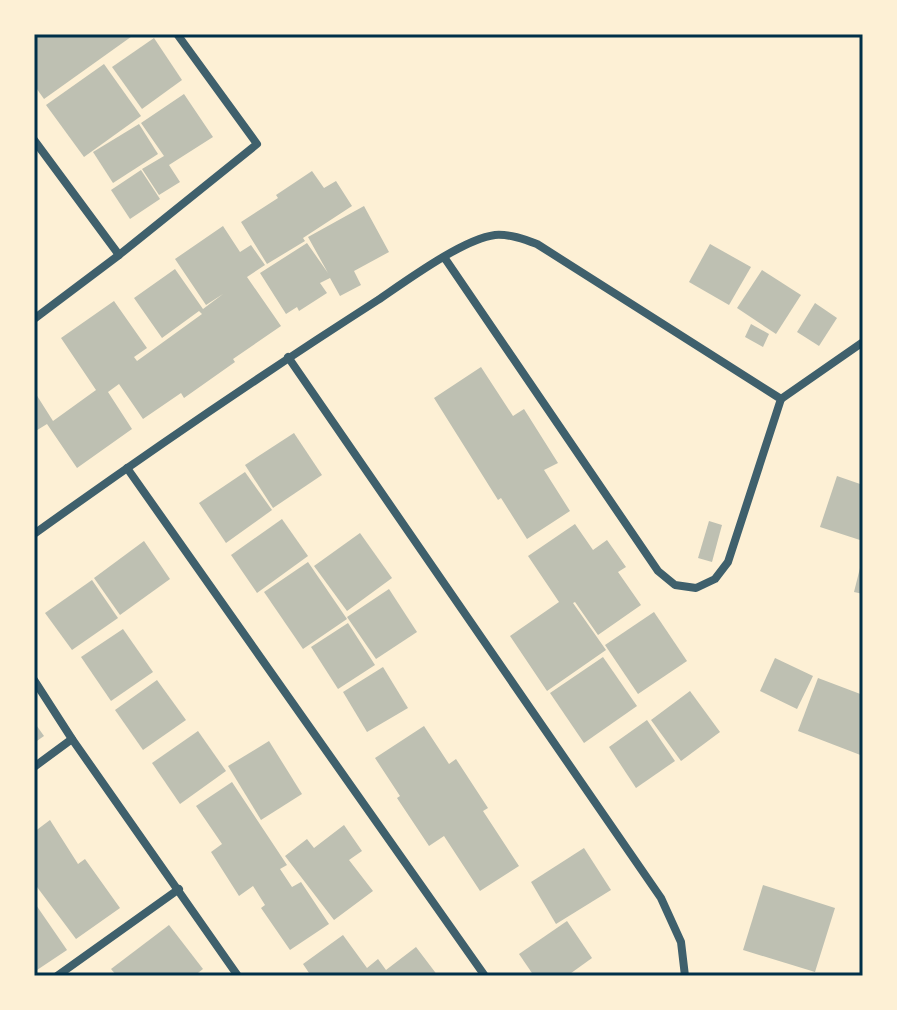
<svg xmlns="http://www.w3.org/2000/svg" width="897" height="1010" font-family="'Asap Condensed',sans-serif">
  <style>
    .building { fill: #bec0b2 }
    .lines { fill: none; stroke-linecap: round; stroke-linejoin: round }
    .minor { stroke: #3f606c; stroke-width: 8 }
    .neatline { fill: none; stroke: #003049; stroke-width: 3 }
  </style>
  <rect width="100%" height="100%" fill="#fdf0d5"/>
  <g class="building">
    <polygon points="34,34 135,34 44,99 34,85"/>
    <polygon points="154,38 182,80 142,109 112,67"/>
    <polygon points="104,64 141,116 84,157 46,105"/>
    <polygon points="184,94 213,137 169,165 180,182 159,195 142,169 164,156 141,123"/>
    <polygon points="139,124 158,154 113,183 93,152"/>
    <polygon points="141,170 160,199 130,219 111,190"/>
    <polygon points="312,171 324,188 336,181 352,206 303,238 305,241 267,264 241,222 278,198 276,195"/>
    <polygon points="364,206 389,252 354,271 361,285 340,296 330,278 320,283 327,293 299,311 297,307 286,314 260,273 307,243 328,273 308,237"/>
    <polygon points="223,226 240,252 251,245 265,265 247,277 281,326 233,359 235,362 184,398 181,393 143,419 119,384 108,392 132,429 77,468 47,424 34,432 34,391 53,421 96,390 61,338 114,301 147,348 134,357 137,361 202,314 199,311 162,338 134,298 175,269 203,309 223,294 206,305 175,259"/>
    <polygon points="710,244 751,267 729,305 689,282"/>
    <polygon points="762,270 801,295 776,334 737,308"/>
    <polygon points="815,303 837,318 819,346 797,332"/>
    <polygon points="751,324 769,334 763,347 745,337"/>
    <polygon points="481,367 513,416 524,409 558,463 544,470 570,511 527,539 501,498 498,500 434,398"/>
    <polygon points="294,433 322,475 273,508 245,465"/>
    <polygon points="245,472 272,510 226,543 199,503"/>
    <polygon points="837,476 863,485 863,541 820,527"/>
    <polygon points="282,519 308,556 257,593 231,555"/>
    <polygon points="709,521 722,525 712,562 698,558"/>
    <polygon points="575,524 593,550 607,540 626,567 618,572 641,605 598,635 575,602 573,603 606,650 547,691 510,636 559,602 528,556"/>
    <polygon points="360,533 392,578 347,611 314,566"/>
    <polygon points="144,541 170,579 120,615 94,578"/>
    <polygon points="862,560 863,560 863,594 854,592"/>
    <polygon points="308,562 347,619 303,649 264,592"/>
    <polygon points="92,580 118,618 72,650 45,613"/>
    <polygon points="389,589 417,632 376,659 347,617"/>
    <polygon points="654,612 687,661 638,694 605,645"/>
    <polygon points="348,623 375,665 338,689 311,647"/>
    <polygon points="123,629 153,672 111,701 81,657"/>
    <polygon points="603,657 637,706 584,743 550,693"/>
    <polygon points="775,658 813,676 797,709 760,691"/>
    <polygon points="383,667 408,708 367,732 343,692"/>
    <polygon points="818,678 863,695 863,756 798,731"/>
    <polygon points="157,680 186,720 143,750 115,710"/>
    <polygon points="690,691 720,732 681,761 651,720"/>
    <polygon points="647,720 675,761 636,788 609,747"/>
    <polygon points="34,722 44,736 34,743"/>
    <polygon points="424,726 449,764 456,759 488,808 483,811 519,866 480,891 444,836 429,846 397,798 400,796 375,758"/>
    <polygon points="198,731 226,771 180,804 152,763"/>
    <polygon points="269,741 302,794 261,820 228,766"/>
    <polygon points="232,782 287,865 280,869 292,887 301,882 329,924 290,950 261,908 265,905 253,886 239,896 211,852 222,844 196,806"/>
    <polygon points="50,820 78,864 85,859 120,908 76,939 34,883 34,832"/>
    <polygon points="344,825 362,851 349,860 373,891 334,920 285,856 307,839 314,848"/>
    <polygon points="584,848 611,890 556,924 531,882"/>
    <polygon points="763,885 835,908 815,972 743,950"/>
    <polygon points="34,902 67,950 34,972"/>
    <polygon points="567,921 592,958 567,976 534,976 519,954"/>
    <polygon points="169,925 203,969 194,976 117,976 111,969"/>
    <polygon points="343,935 367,968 378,959 386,970 416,947 438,976 311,976 303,964"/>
  </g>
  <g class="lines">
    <g class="minor">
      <polyline points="34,140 119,255"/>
      <polyline points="34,319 119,255 257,144 177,34"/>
      <polyline points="288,357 661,898 681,942 685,976"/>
      <polyline points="781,399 863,342"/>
      <polyline points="127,468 485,976"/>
      <path d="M34,534C147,453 261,375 378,300C406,281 463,239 495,235C510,234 524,239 537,244L781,399L728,562L715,579L696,588L675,585L658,571L444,257"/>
      <polyline points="34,680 72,739 238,976"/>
      <polyline points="34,767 72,739"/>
      <polyline points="57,976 179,889"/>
    </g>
  </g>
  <rect width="897" height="1010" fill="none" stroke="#fdf0d5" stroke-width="72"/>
  <rect x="36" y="36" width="825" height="938" class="neatline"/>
</svg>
